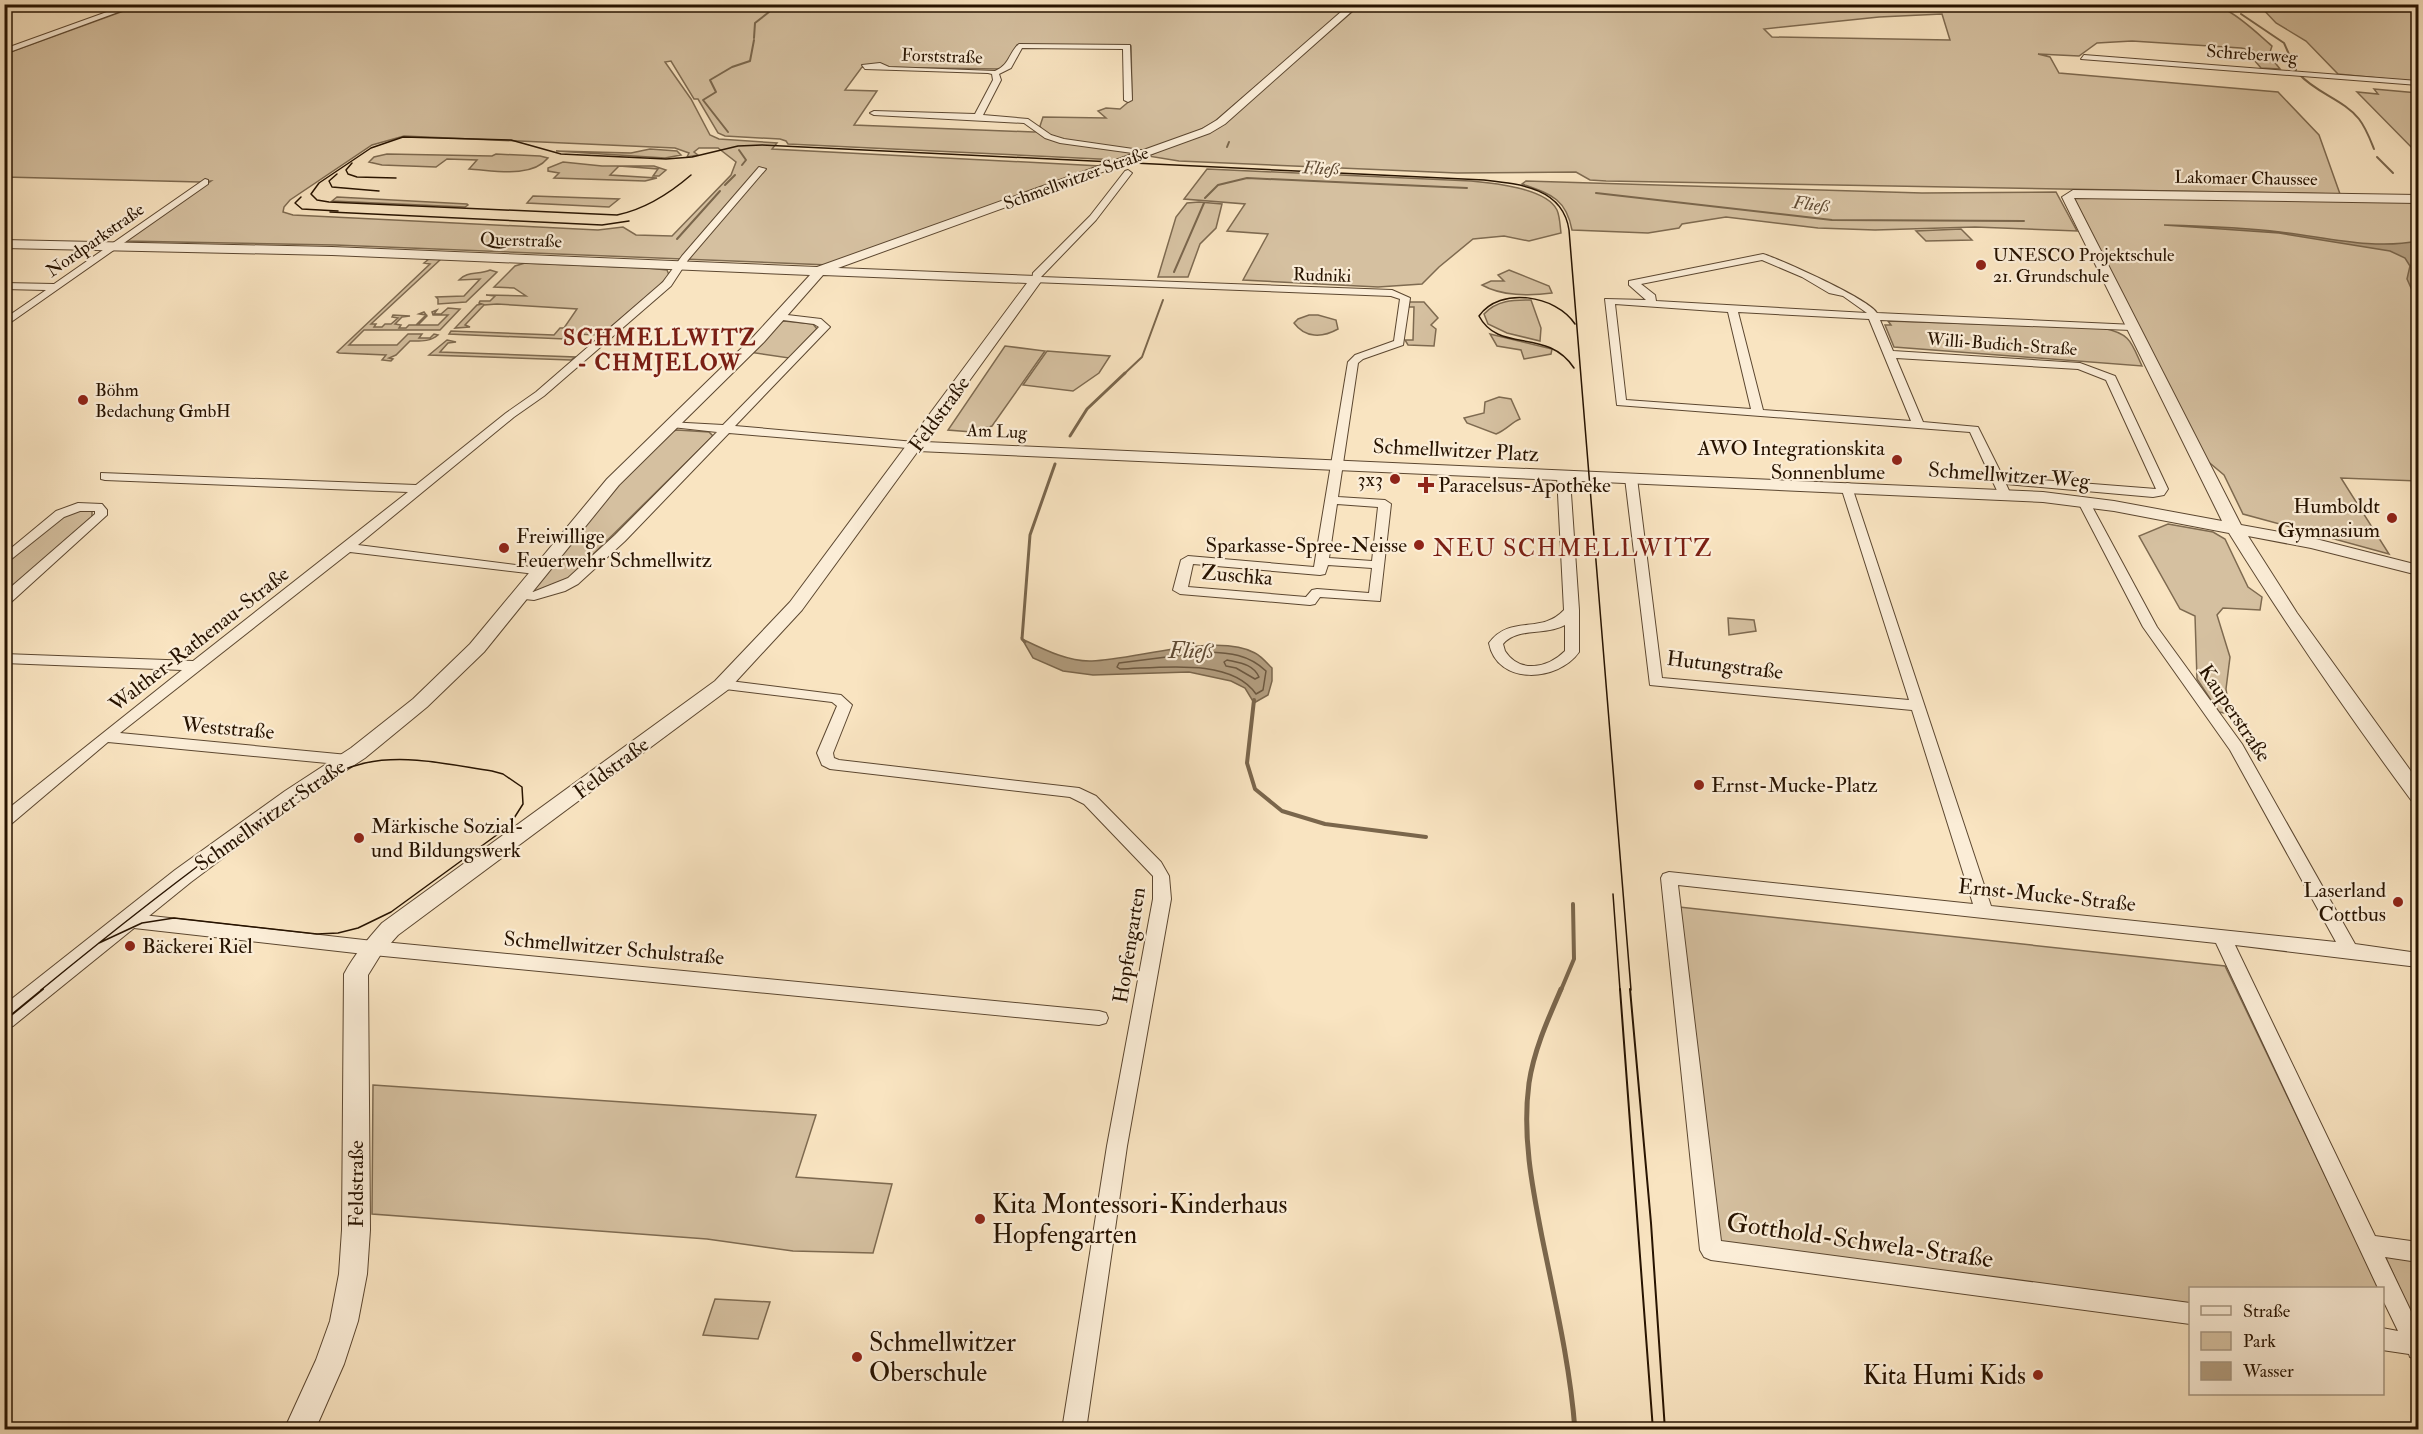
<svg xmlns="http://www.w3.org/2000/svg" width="2423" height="1434" font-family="'IM FELL Double Pica',serif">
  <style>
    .green { fill: #d5c0a0; stroke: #7e6a50; stroke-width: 1.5; fill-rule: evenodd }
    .water { fill: #b29d7f; stroke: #7a664c; stroke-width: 1.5 }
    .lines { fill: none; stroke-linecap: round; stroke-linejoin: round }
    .shore { stroke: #6c5840; stroke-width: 1.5 }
    .stream-far3 { stroke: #7a664c; stroke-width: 2 }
    .stream-far2 { stroke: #7a664c; stroke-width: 3 }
    .stream-far1 { stroke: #7a664c; stroke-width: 4 }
    .stream { stroke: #7a664c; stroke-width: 5 }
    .minor-casing { stroke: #5c4730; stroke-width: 2 }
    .tertiary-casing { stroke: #5c4730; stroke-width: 2 }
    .minor { fill: #fbedd7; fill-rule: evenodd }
    .tertiary { fill: #fbedd7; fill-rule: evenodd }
    .tram-far1 { stroke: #271300; stroke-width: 1.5 }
    .tram { stroke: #271300; stroke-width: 2 }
    .poi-dot { fill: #8f2418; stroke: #fbedd7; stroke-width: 2 }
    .labels { text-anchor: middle; stroke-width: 4.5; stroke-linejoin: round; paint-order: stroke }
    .far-street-label { font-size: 18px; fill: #271300; stroke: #fbedd7 }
    .far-water-label { font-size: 18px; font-style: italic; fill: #5f4a33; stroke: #fbedd7 }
    .far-poi-label { font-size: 18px; fill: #271300; stroke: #fbedd7; text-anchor: start }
    .street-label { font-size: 21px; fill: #271300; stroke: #fbedd7 }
    .poi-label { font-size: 21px; fill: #271300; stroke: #fbedd7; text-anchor: end }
    .far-district-label { font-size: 22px; font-weight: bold; letter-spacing: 1.5px; fill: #7a1f14; stroke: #fbedd7 }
    .water-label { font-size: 22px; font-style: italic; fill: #5f4a33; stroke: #fbedd7 }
    .quarter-label { font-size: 24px; letter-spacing: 1.5px; fill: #7a1f14; stroke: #fbedd7 }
    .near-poi-label { font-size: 26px; fill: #271300; stroke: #fbedd7; text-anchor: start }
    .near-street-label { font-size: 26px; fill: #271300; stroke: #fbedd7 }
  </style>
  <rect width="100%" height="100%" fill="#f9e4c1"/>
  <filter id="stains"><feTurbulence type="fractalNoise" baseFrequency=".00333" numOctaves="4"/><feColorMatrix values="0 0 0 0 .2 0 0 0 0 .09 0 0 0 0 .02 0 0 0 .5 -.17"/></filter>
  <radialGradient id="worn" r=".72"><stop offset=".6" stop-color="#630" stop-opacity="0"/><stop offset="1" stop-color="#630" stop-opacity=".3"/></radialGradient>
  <g class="green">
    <path d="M2117,4V7C2147,4 2201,0 2228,11C2244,20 2258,34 2272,46L2269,55L2280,69L2261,68L2249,54L2252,50L2241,48L2132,41L2097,43L2079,56L2038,54L2050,57L2059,73L2278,92L2319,135L2340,194L1606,181L1590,180L1576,172L1457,173L1179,161L1148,156L1225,122L1360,5ZM1942,14L1950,40L1772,37L1764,29L1879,17Z"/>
    <polygon points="2356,4 2399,10 2397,7 2378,5 2418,5 2418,82 2338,74 2306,41 2276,23 2259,5"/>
    <path d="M140,5H1351L1214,122L1200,130L1119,160L788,144L786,141L780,139L725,136L718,133L698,99H694L671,61L665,62L691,99L710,135L719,139L777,143L772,149L1101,166L829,265L335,245L124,241L211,181L200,182L5,177V54ZM1017,45L1131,46L1132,99L1120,109L1106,108L1098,111L1106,118L1043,117L1040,126L1042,131L1034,132L854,125L877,91L845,90L862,67L1000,69L1008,63ZM404,136L675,148L689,153L687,157L698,155L694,152L699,148H718L736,162L731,175L672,236L636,235L623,227L598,230L293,215L283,212L284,207L290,200L372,145Z"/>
    <polygon points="2374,89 2418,93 2418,154 2357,92 2378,94"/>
    <polygon points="650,149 677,151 681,155 665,158 556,151 631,153"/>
    <path d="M387,154L492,156L496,154L540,156L548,158C531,179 492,170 469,169L477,160L447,159L436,167L382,165L369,162L374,157Z"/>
    <polygon points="563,162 602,166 654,166 666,170 659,176 653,176 658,169 619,166 610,175 657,178 645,181 554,178 559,173 548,171 548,168"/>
    <path d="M1207,169L1471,181C1493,183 1546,188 1557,210C1560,217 1560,226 1561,233L1529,241L1504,236L1473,239L1439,267L1422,284L1378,287L1243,280L1268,234L1227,231L1245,204L1184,199Z"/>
    <path d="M1526,181L1922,193L2056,192L2077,231L1975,227L1875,230L1818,228L1726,217L1682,224L1679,228L1648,233L1572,230C1566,198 1550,194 1522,184Z"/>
    <polygon points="2092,195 2418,201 2418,481 2341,478 2389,554 2243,514 2224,475 2205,459 2074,198"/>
    <polygon points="533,196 619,199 609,207 527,203"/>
    <polygon points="337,197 467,204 468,205 465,207 332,201"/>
    <polygon points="1199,202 1222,204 1216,228 1200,244 1188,277 1158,277 1176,217 1187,203"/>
    <polygon points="1961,229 1972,240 1926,241 1916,231"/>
    <path d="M429,259H441L371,324H376L374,327H382L385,324H391L398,318L392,317L393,315L410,316L402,317L395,324L401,325L399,328H406L409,325H416L426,315L419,314L424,312L427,316L418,325H438L448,315H433L432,312L437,310L434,314H441L448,308L460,309L440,330H364L349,345H397L408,334H422L419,338H430L434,334L438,335C430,342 420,341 410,341L396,355L389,358L393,359L391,361L382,360L386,355L339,353L337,352L430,264L424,263Z"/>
    <polygon points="525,263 647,268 667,270 669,275 658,287 601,335 570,334 565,339 449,334 451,331 554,335 560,328 564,328 577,309 497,304 484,305 465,325 470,327 455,328 477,305 482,304 479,303 480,301 490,301 495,296 486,295 526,296 514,288 494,287 515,266"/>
    <path d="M490,270L497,272L466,302L438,304V299L436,297L464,296L480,279L459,280C467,271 479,275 490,270Z"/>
    <path d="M1509,270L1549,286L1552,293C1530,296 1501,296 1482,285L1491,281H1504L1498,275Z"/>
    <path d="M1531,300L1541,328L1540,341L1507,333L1488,324L1484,314C1497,300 1513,300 1531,300Z"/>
    <polygon points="1409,302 1424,302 1438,318 1431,325 1436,329 1434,346 1408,345 1405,340 1413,340 1414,307 1408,307"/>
    <path d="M1309,315H1318L1336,320L1338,329C1322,338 1305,338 1294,323L1298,319Z"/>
    <polygon points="784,321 813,324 817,329 789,358 749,352 780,322"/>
    <path d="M1888,321L2103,328C2131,334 2131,342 2142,366L1894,347L1885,325H1891Z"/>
    <polygon points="1490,334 1552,349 1551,354 1524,359 1521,350 1497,346"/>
    <polygon points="447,340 456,342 448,343 440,352 575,357 571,360 429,355"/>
    <polygon points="1005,346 1045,351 992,426 972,432 948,430"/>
    <polygon points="1047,351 1110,356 1099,373 1073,391 1023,385"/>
    <path d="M1499,397L1511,399L1520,419C1512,422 1506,430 1496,434L1467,423L1464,418L1484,413L1485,402Z"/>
    <path d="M677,430L709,432L713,436L570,577C557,587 547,591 531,591L619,481L669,432Z"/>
    <polygon points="76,510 92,510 92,517 5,595 5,564 60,516"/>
    <polygon points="2168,524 2213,532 2225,539 2248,587 2262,597 2260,610 2223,608 2217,615 2230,657 2226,689 2230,714 2219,712 2197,679 2195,616 2180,609 2139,536"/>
    <polygon points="1728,618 1754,620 1756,631 1729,635"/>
    <polygon points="1679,907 2225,966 2379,1288 2190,1288 2190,1305 1717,1243"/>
    <polygon points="373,1085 816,1115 796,1177 892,1184 873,1253 793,1251 707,1239 372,1214"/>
    <polygon points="2384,1254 2418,1258 2418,1328"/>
    <polygon points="715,1299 770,1302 758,1339 703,1335"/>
  </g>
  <g class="water">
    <path d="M2164,225C2202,226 2241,227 2280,232C2325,237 2373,250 2418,241V296L2412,290L2407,279L2410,266L2405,258L2390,251L2279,233Z"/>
    <path d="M1022,639C1043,649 1068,662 1092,661C1134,660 1218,632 1255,653C1261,656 1267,663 1272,668V681L1268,695L1254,703L1245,688L1231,681L1189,672L1093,675L1063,671L1033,658Z"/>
  </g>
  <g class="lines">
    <g class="shore">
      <path d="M1206,652C1230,653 1248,654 1266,671L1263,690L1256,694C1231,657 1159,668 1120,669L1117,667L1119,663Z"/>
      <path d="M1227,660C1240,663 1253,664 1259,677L1255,679L1236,668L1226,666L1224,662Z"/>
    </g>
    <g class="stream-far3">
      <polyline points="2241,14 2284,43 2296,70"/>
      <polyline points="754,38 755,23 769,12 767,4"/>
      <path d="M2299,74C2316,93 2344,100 2359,119C2366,128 2370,139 2374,149"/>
      <polyline points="728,132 703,100 716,92 710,80 732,67 750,61 754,40"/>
      <polyline points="1227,147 1229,142"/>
      <polyline points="739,150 746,160 742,165"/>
      <polyline points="2377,157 2393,173"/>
      <polyline points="725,185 735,175"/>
      <polyline points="1596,193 1832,220 2024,221"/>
      <polyline points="1205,198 1218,185 1247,178 1467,188"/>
      <polyline points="677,239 720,191"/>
      <polyline points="1174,272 1204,203"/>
      <polyline points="1124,374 1142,357 1163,300"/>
    </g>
    <g class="stream-far2">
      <polyline points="1070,436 1087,409 1125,373"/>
      <polyline points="1025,642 1022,639 1030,535 1055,464"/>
    </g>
    <g class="stream-far1">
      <polyline points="1254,700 1247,763 1255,789 1282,811 1325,824 1426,837"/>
      <polyline points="1561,990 1574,959 1573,904"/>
    </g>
    <path class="stream" d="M1561,989C1548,1019 1534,1050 1529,1083C1522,1135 1532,1186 1542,1237C1555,1301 1570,1365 1575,1430"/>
    <defs>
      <g id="minor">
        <polygon points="42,4 84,4 4,11 4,7"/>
        <polygon points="129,4 140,4 4,54 4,49"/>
        <path d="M1019,44L1130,45L1132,100L1128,102L1124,100L1123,49L1022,48L1011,68L999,74L1001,80L983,115L1028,119L1051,135L1064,139L1147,151V155L1060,143L1045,138L1024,123L874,115L870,113L874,111L975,114L993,80L992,74L988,73L865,69L862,65L880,63L889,67L995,71C1010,65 1009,52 1019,44Z"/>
        <polygon points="2084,55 2418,81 2418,85 2081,59"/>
        <polygon points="759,167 766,169 688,260 671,286 544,396 514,417 358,545 539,568 544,569 546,572 544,575 350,552 120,733 348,755 353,756 356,760 353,764 348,765 108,742 10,825 4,827 4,812 182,670 4,663 4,654 193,661 408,492 105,480 101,479 101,473 416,485 506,413 536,392 663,282 682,256"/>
        <path d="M1128,170L1132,173L1096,220L1041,277L1392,290L1410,298L1403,345L1363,359L1358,363L1338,497L1385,500L1391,504L1380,601L1320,597L1315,604L1310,605L1180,594L1173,590L1181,560L1188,556L1314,567L1348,362L1355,355L1394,341L1400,299L1391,296L1032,282L1033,273L1090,216L1125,171ZM1337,504L1378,507L1372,561L1329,558ZM1193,564L1320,575L1325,574L1328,565L1372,568L1369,593L1317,589L1312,590L1306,597L1188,587Z"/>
        <polygon points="205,179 208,180 208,184 4,327 4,319 46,290 4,289 4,283 54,284"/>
        <path d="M1763,254C1782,260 1869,299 1877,313L2135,325L2136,327L2131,330L1880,320L1893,351L2080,363L2115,376L2168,489L2164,495L2153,497L2006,484L2011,495L2005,499L1999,495L1970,432L1617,405L1605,299L1646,300L1629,285V281ZM1762,260L1802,277L1829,293L1843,296L1867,313L1656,301L1655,295L1641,284ZM1615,304L1728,312L1751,409L1626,400ZM1738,312L1869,319L1911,421L1763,410ZM1896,358L2078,369L2106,380L2156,489L2003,477L1978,427L1923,422Z"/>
        <polygon points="779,314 821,319 830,327 735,426 915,442 919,443 919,449 729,433 625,541 578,584 565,591 534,600 515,598 513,595 515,592 533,592 568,578 615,535 717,432 672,427 666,424 668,422 723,425 819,327 814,324 775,319 774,317"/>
        <path d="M1563,471L1567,472L1570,479L1579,610V652C1558,682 1497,686 1489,643C1510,614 1541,635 1564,610L1557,475ZM1565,625V651C1548,668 1520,674 1505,651L1503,644C1517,627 1545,636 1565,625Z"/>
        <polygon points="1631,474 1637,478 1662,678 1909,700 1841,487 1847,483 1851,484 1991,906 2336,942 2230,750 2143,627 2078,502 2084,498 2088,499 2157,627 2242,744 2355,944 2418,953 2418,967 2235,945 2375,1236 2418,1242 2418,1262 2385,1257 2418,1326 2418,1360 2410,1357 2409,1354 2382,1350 2382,1328 2398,1331 2382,1298 2382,1288 2378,1288 2216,943 1678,885 1721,1241 2190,1303 2190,1324 1711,1260 1704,1257 1700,1250 1661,878 1663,874 1669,872 1973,904 1912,710 1650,685 1625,478"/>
        <polygon points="78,503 102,504 107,510 107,515 9,604 4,605 4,593 95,514 95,511 80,511 64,517 4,565 4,554 56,511"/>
        <polygon points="722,680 841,695 852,705 833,753 834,758 839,760 1079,788 1096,796 1161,862 1169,876 1171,899 1127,1146 1086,1430 1062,1430 1107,1146 1153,899 1153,876 1084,804 1070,797 830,769 822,765 817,753 837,706 832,702 717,688 715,685 717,682"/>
        <polygon points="125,913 373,941 1099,1011 1106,1013 1108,1018 1106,1023 1099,1025 373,955 125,927 119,925 116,920 119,915"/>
      </g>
      <path id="tertiary" d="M1350,4H1360L1225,124L1210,133L838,268L1036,276L1042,280L925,442L2043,492L2114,501L2222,521L2062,197L2073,190L2418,195V203L2074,198L2241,525L2312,538L2418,565V575L2311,548L2248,536L2297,613L2418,781V802L2411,800C2347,713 2286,625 2229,533L2114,511L2043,502L918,451L802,610L729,689L398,935L381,954L368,975L370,1230L367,1274L358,1321L344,1364L315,1430H284L316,1360L330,1321L339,1274L342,1230L344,974C354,955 368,939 382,923L715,681L790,602L1027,283L823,275L764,342L619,485L484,652L427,707L365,758L299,801L191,882L13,1026L4,1029V1005L175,870L285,791L351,748L413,699L470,644L607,479L754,336L810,275L332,255L4,248V240L332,247L817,267L1202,129L1217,120Z"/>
    </defs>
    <use href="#minor" class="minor-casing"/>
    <use href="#tertiary" class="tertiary-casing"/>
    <use href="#minor" class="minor"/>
    <use href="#tertiary" class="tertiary"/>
    <g class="tram-far1">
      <polyline points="352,163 346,170 348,174 357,177 396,178"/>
      <polyline points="337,174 329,181 332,187 379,191"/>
      <path d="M691,175C669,194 646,209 617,215L329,202L317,200L311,194L319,183L371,148L403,137L511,140L561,154L666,159L692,157L738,146L762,145L1484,180C1520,184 1563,188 1569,230L1631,990"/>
      <polyline points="301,197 295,203 302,209 338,211"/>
      <polyline points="330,212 602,225 629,221"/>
      <path d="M1574,368C1547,327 1499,354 1479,316C1500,286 1556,295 1575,324"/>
      <polyline points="1613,894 1620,990"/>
      <path d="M41,990C108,935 176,881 247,830C283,804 321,773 365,763C407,754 451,765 492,771L503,774L522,787L523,804L509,826L391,912L358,928L338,933L317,934L174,918L142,923L99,943"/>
    </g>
    <g class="tram">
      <polyline points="1620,989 1653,1430"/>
      <polyline points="1630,989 1651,1223 1665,1430"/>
      <polyline points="4,1021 43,989"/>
    </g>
  </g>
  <g class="poi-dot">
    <circle cx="1981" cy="265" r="6"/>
    <circle cx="83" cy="400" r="6"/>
    <circle cx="1897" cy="460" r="6"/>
    <circle cx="1395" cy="479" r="6"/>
    <path d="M1423 476h6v6h6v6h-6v6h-6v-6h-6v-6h6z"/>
    <circle cx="2392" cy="518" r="6"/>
    <circle cx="1419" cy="545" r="6"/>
    <circle cx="504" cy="548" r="6"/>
    <circle cx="1699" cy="785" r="6"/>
    <circle cx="359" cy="838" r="6"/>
    <circle cx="2398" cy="902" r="6"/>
    <circle cx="130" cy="946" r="6"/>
    <circle cx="980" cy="1219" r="6"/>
    <circle cx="857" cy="1357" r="6"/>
    <circle cx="2038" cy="1375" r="6"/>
  </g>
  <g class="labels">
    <g class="far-street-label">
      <text transform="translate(2252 54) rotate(4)" y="6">Schreberweg</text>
      <text transform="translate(942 56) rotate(2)" y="6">Forststraße</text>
      <text transform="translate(1076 178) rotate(-20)" y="6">Schmellwitzer Straße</text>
      <text transform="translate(2246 178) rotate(1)" y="6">Lakomaer Chaussee</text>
      <text transform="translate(95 240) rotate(-35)" y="6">Nordparkstraße</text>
      <text transform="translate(521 240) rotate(2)" y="6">Querstraße</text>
      <text transform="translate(1322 275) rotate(2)" y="6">Rudniki</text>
      <text transform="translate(2002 344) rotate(4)" y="6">Willi-Budich-Straße</text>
      <text transform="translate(997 431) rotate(2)" y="6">Am Lug</text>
    </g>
    <g class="far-water-label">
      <text transform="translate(1321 168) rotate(2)" y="6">Fließ</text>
      <text transform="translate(1811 204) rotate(6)" y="6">Fließ</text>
    </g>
    <g class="far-poi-label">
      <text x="1993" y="261">UNESCO Projektschule<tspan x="1993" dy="21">21. Grundschule</tspan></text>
      <text x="95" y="396">Böhm<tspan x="95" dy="21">Bedachung GmbH</tspan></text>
    </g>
    <g class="street-label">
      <text transform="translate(939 414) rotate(-54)" y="7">Feldstraße</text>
      <text transform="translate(1456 450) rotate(3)" y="7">Schmellwitzer Platz</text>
      <text transform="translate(2009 475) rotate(4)" y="7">Schmellwitzer Weg</text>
      <text transform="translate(1237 575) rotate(5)" y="7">Zuschka</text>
      <text transform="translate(199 639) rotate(-38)" y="7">Walther-Rathenau-Straße</text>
      <text transform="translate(1725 665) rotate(7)" y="7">Hutungstraße</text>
      <text transform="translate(2235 713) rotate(56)" y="7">Kauperstraße</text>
      <text transform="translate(228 728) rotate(5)" y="7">Weststraße</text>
      <text transform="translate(611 768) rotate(-37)" y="7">Feldstraße</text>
      <text transform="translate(270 815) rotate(-35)" y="7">Schmellwitzer Straße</text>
      <text transform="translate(2047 895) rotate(6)" y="7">Ernst-Mucke-Straße</text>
      <text transform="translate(1129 945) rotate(-81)" y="7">Hopfengarten</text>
      <text transform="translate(614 948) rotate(5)" y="7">Schmellwitzer Schulstraße</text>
      <text transform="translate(356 1184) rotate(-90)" y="7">Feldstraße</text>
    </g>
    <g class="poi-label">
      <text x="1885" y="455">AWO Integrationskita<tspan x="1885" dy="24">Sonnenblume</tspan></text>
      <text x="1383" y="486">3x3</text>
      <text x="1438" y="492" text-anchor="start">Paracelsus-Apotheke</text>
      <text x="2380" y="513">Humboldt<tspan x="2380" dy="24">Gymnasium</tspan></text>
      <text x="516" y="543" text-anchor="start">Freiwillige<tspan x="516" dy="24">Feuerwehr Schmellwitz</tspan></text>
      <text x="1407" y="552">Sparkasse-Spree-Neisse</text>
      <text x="1711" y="792" text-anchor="start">Ernst-Mucke-Platz</text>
      <text x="371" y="833" text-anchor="start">Märkische Sozial-<tspan x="371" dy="24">und Bildungswerk</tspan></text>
      <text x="2386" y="897">Laserland<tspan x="2386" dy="24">Cottbus</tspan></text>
      <text x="142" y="953" text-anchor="start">Bäckerei Riel</text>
    </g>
    <g class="far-district-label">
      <text x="660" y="345">SCHMELLWITZ<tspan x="660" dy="25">- CHMJELOW</tspan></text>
    </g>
    <g class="water-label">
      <text x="1191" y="658">Fließ</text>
    </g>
    <g class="quarter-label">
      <text x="1573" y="556">NEU SCHMELLWITZ</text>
    </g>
    <g class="near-poi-label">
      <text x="992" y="1213">Kita Montessori-Kinderhaus<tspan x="992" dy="30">Hopfengarten</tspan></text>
      <text x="869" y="1351">Schmellwitzer<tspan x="869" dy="30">Oberschule</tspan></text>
      <text x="2026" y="1384" text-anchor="end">Kita Humi Kids</text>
    </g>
    <g class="near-street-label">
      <text transform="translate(1860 1240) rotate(8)" y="9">Gotthold-Schwela-Straße</text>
    </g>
  </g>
  <rect width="2423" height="1434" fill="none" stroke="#f9e4c1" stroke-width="24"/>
  <rect x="6" y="6" width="2411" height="1422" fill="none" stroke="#271300" stroke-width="3"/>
  <rect x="12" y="12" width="2399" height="1410" fill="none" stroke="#271300" stroke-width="1.5"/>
  <rect x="2189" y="1287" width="195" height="108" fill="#fbedd7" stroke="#a69681" stroke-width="1.5"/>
  <rect x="2201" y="1306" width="30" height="9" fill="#fbedd7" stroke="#a69681" stroke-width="1.5"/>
  <text x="2243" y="1317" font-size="18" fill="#271300">Straße</text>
  <rect x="2201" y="1332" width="30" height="18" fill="#d5c0a0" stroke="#a69681" stroke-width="1.5"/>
  <text x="2243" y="1347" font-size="18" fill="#271300">Park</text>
  <rect x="2201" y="1362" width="30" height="18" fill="#b29d7f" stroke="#a69681" stroke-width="1.5"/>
  <text x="2243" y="1377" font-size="18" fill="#271300">Wasser</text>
  <rect width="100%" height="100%" filter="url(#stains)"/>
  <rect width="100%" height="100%" fill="url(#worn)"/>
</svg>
